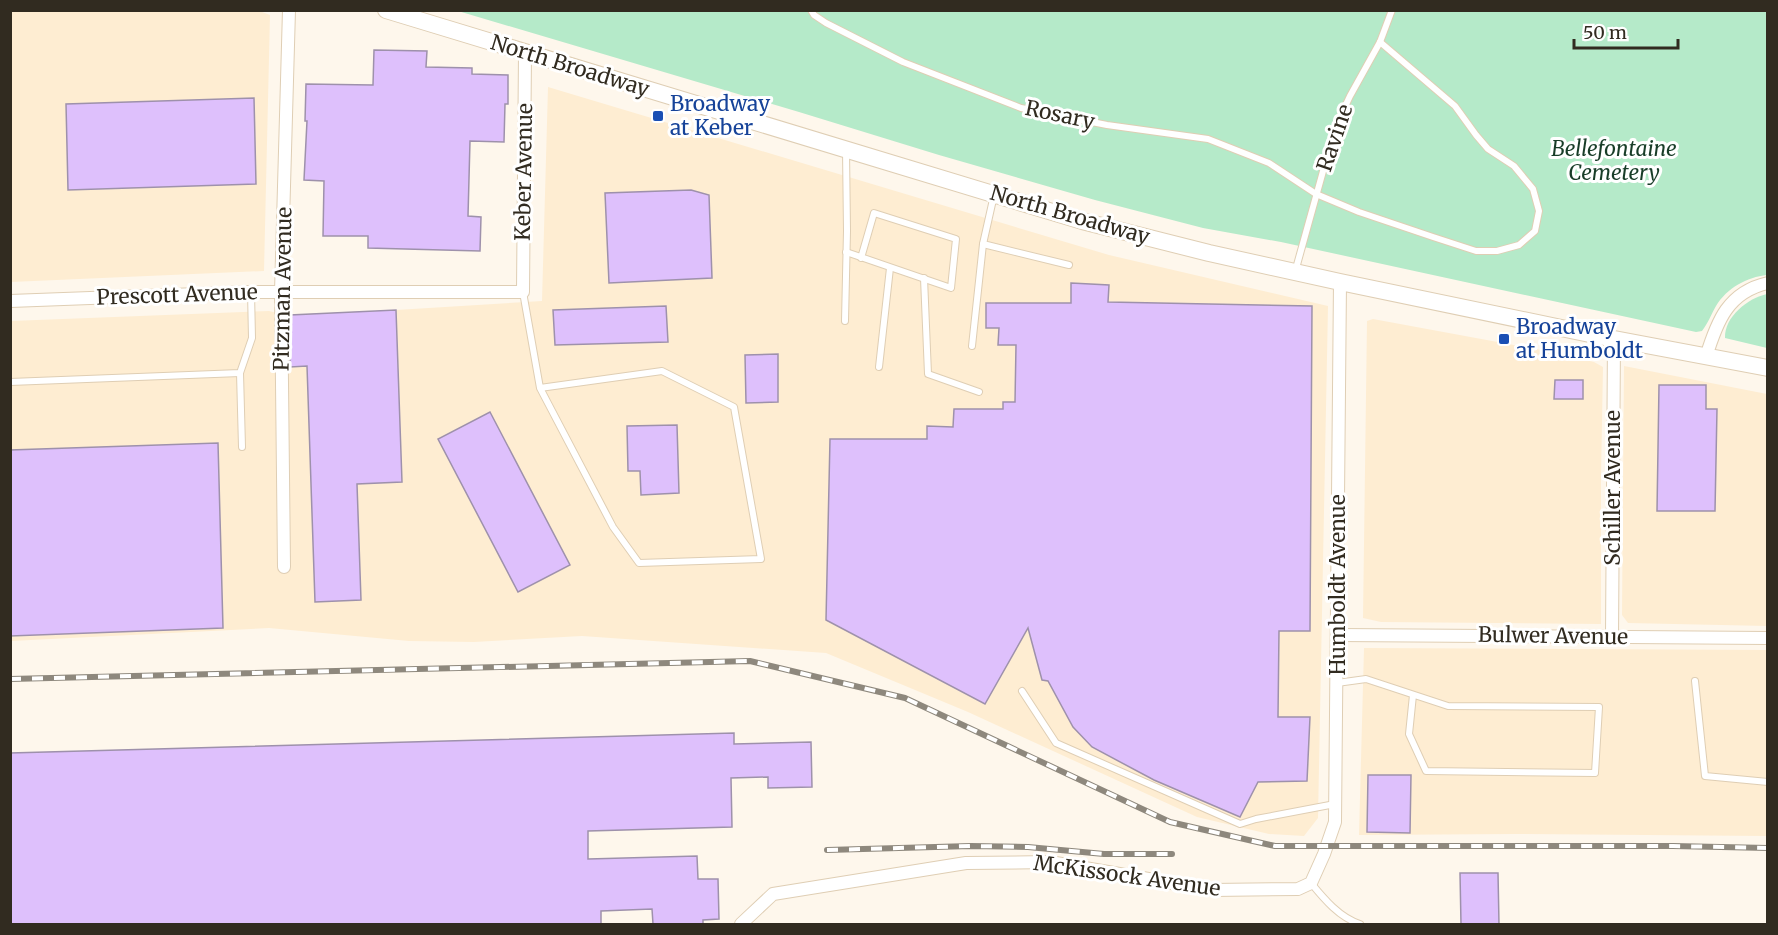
<svg xmlns="http://www.w3.org/2000/svg" width="1778" height="935" font-family="Merriweather,serif">
  <style>
    .built { fill: #feedd2 }
    .green { fill: #b5eac9 }
    .building { fill: #dec0fc; stroke: #9e91ab; stroke-width: 1.5 }
    .lines { fill: none; stroke-linecap: round; stroke-linejoin: round }
    .service-casing { stroke: #dfceb4; stroke-width: 8 }
    .minor-casing { stroke: #dfceb4; stroke-width: 14 }
    .secondary-casing { stroke: #dfceb4; stroke-width: 18 }
    .service { stroke: #fff; stroke-width: 6 }
    .minor { stroke: #fff; stroke-width: 12 }
    .secondary { stroke: #fff; stroke-width: 16 }
    .rail-casing { stroke: #8e887d; stroke-width: 6 }
    .rail { stroke: #fff; stroke-width: 4; stroke-dasharray: 11; stroke-linecap: butt }
    .transit-dot { fill: #1a4fb4; stroke: #fff; stroke-width: 2 }
    .labels { text-anchor: middle; stroke-width: 6; stroke-linejoin: round; paint-order: stroke }
    .street-label { font-size: 21px; fill: #312b20; stroke: #fff }
    .transit-label { font-size: 21px; fill: #164399; stroke: #fff; text-anchor: start }
    .park-label { font-size: 21px; font-style: italic; fill: #183d28; stroke: #fff }
  </style>
  <rect width="100%" height="100%" fill="#fef7ec"/>
  <g class="built">
    <polygon points="257,10 270,15 264,271 11,282 10,11"/>
    <polygon points="548,87 1109,255 1328,306 1318,818 1304,836 1269,834 1197,817 968,712 826,653 582,636 474,642 409,641 269,628 11,641 11,321 269,311 285,315 396,310 542,301"/>
    <polygon points="1373,319 1552,352 1594,362 1603,367 1601,477 1601,624 1381,622 1363,618 1367,321"/>
    <polygon points="1624,366 1767,394 1767,626 1628,623 1622,615"/>
    <polygon points="1364,648 1767,650 1767,836 1517,834 1359,835"/>
  </g>
  <g class="green">
    <path d="M458,11H1767V275C1747,277 1727,288 1716,306C1711,315 1708,323 1702,331L1696,332L1281,242L1203,228L1095,200L939,155L799,112Z"/>
    <path d="M1767,294V348L1725,338C1724,317 1748,298 1767,294Z"/>
  </g>
  <g class="building">
    <polygon points="374,50 427,51 426,67 472,68 472,74 508,75 508,104 505,104 504,142 470,141 468,216 481,217 480,251 368,248 368,236 323,236 324,181 304,180 307,121 305,121 306,84 373,85"/>
    <polygon points="254,98 256,184 68,190 66,104"/>
    <polygon points="691,190 709,195 712,278 609,283 605,193"/>
    <polygon points="1071,283 1109,285 1108,302 1312,306 1310,631 1279,631 1278,717 1310,717 1307,781 1258,782 1240,817 1154,780 1092,747 1073,727 1048,681 1042,680 1028,628 985,704 826,620 830,439 927,439 927,426 953,427 954,409 1003,409 1003,402 1015,402 1016,345 998,345 999,328 986,328 986,303 1071,303"/>
    <polygon points="666,306 668,342 555,345 553,310"/>
    <polygon points="396,310 402,482 357,484 361,600 315,602 307,366 290,367 290,315"/>
    <polygon points="778,354 778,402 746,403 745,355"/>
    <polygon points="1555,380 1583,380 1583,399 1554,399"/>
    <polygon points="1659,385 1706,385 1706,409 1717,409 1715,511 1657,511"/>
    <polygon points="490,412 570,565 518,592 438,439"/>
    <polygon points="677,425 679,493 641,495 640,471 628,471 627,426"/>
    <polygon points="218,443 223,628 10,636 10,450"/>
    <polygon points="734,733 734,744 811,742 812,787 768,788 768,777 731,778 732,827 588,831 588,859 697,856 698,879 718,879 719,919 703,920 703,924 653,924 652,909 601,911 601,924 10,924 10,753"/>
    <polygon points="1368,775 1411,775 1410,833 1367,832"/>
    <polygon points="1460,873 1498,873 1499,924 1461,924"/>
  </g>
  <g class="lines">
    <defs>
      <g id="service">
        <polyline points="811,10 814,15 826,23 903,62 1021,108 1107,125 1208,139 1269,163 1316,194 1359,212 1433,237 1476,251 1497,251 1519,245 1535,231 1539,211 1533,189 1514,166 1488,149 1476,135 1455,106 1380,42"/>
        <polyline points="983,244 1069,265"/>
        <polyline points="846,252 951,288 956,239 874,213 861,258"/>
        <polyline points="1295,272 1335,128 1350,96 1380,42 1392,10"/>
        <polyline points="924,278 928,374 979,392"/>
        <polyline points="523,292 540,388 613,527 639,563 761,559 734,407 662,371 540,388"/>
        <polyline points="845,321 847,231 846,150"/>
        <polyline points="972,346 983,244 994,195"/>
        <polyline points="879,367 890,268"/>
        <polyline points="240,373 242,447"/>
        <polyline points="10,382 240,373 252,338 251,292"/>
        <polyline points="1695,681 1705,776 1768,782"/>
        <polyline points="1337,683 1366,679 1448,706 1599,707 1595,773 1426,771 1409,734 1413,695"/>
        <polyline points="1022,691 1056,743 1240,824 1256,819 1335,804"/>
        <path d="M1311,883C1324,899 1340,918 1360,924"/>
      </g>
      <g id="minor">
        <polyline points="10,301 251,292 523,292 525,53"/>
        <path d="M1706,357C1717,321 1728,292 1768,283"/>
        <polyline points="284,567 281,292 289,10"/>
        <polyline points="1338,635 1768,638"/>
        <polyline points="1612,637 1614,339"/>
        <polyline points="741,924 773,894 966,863 1050,862 1212,890 1298,889 1311,883 1324,854 1335,822 1340,282"/>
      </g>
      <polyline id="secondary" points="386,10 1082,221 1209,253 1340,282 1614,339 1768,368"/>
    </defs>
    <use href="#service" class="service-casing"/>
    <use href="#minor" class="minor-casing"/>
    <use href="#secondary" class="secondary-casing"/>
    <use href="#service" class="service"/>
    <use href="#minor" class="minor"/>
    <use href="#secondary" class="secondary"/>
    <defs>
      <g id="rail">
        <polyline points="10,679 750,661 905,698 1170,822 1275,846 1673,846 1768,848"/>
        <polyline points="827,850 971,846 1028,847 1104,854 1172,854"/>
      </g>
    </defs>
    <use href="#rail" class="rail-casing"/>
    <use href="#rail" class="rail"/>
  </g>
  <g class="transit-dot">
    <rect x="652" y="110" width="12" height="12" rx="3"/>
    <rect x="1498" y="333" width="12" height="12" rx="3"/>
  </g>
  <g class="labels">
    <g class="street-label">
      <text transform="translate(570 66) rotate(17)" y="7">North Broadway</text>
      <text transform="translate(1060 115) rotate(12)" y="7">Rosary</text>
      <text transform="translate(1335 138) rotate(-71)" y="7">Ravine</text>
      <text transform="translate(524 172) rotate(-89)" y="7">Keber Avenue</text>
      <text transform="translate(1070 215) rotate(16)" y="7">North Broadway</text>
      <text transform="translate(283 289) rotate(-89)" y="7">Pitzman Avenue</text>
      <text transform="translate(177 295) rotate(-2)" y="7">Prescott Avenue</text>
      <text transform="translate(1613 488) rotate(-90)" y="7">Schiller Avenue</text>
      <text transform="translate(1338 585) rotate(-90)" y="7">Humboldt Avenue</text>
      <text transform="translate(1553 636) rotate(1)" y="7">Bulwer Avenue</text>
      <text transform="translate(1127 876) rotate(8)" y="7">McKissock Avenue</text>
    </g>
    <g class="transit-label">
      <text x="670" y="111">Broadway<tspan x="670" dy="24">at Keber</tspan></text>
      <text x="1516" y="334">Broadway<tspan x="1516" dy="24">at Humboldt</tspan></text>
    </g>
    <g class="park-label">
      <text x="1614" y="156">Bellefontaine<tspan x="1614" dy="24">Cemetery</tspan></text>
    </g>
  </g>
  <rect width="1778" height="935" fill="none" stroke="#312b20" stroke-width="24"/>
  <path d="M1574 39v9h104v-9" fill="none" stroke="#312b20" stroke-width="3"/>
  <text x="1583" y="39" font-size="18" fill="#312b20" stroke="#ffffff" stroke-width="4.5" paint-order="stroke">50 m</text>
</svg>
